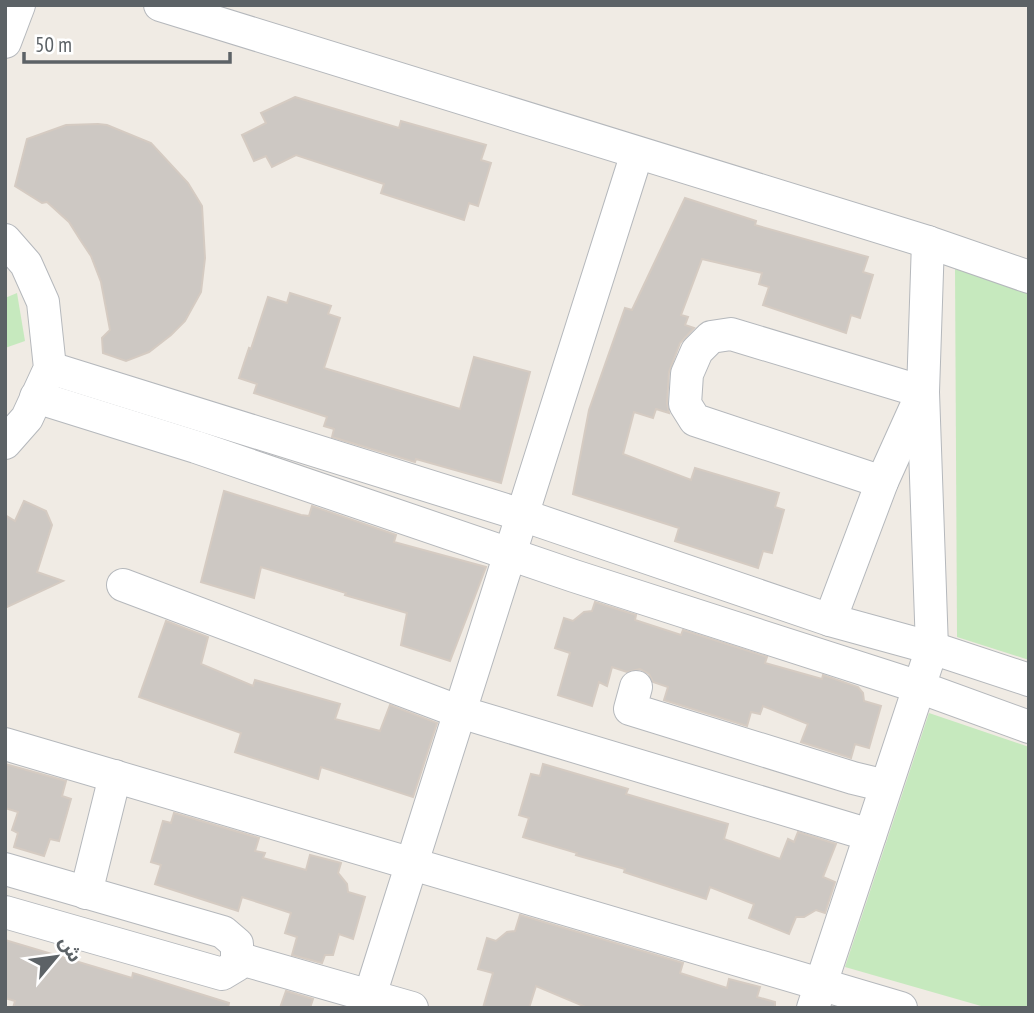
<svg xmlns="http://www.w3.org/2000/svg" width="1034" height="1013" font-family="'PT Sans Narrow','Noto Sans Arabic',sans-serif">
  <style>
    .green { fill: #c6e9be }
    .building { fill: #cdc8c3; stroke: #d5cbc2; stroke-width: 2 }
    .lines { fill: none; stroke-linecap: round; stroke-linejoin: round }
    .minor-casing { stroke: #b5b8bc; stroke-width: 34 }
    .minor { stroke: #fff; stroke-width: 32 }
  </style>
  <rect width="100%" height="100%" fill="#f0ebe4"/>
  <g class="green">
    <polygon points="955,269 1029,292 1029,660 957,637"/>
    <polygon points="17,293 25,341 5,348 5,298"/>
    <polygon points="929,713 1029,747 1029,1008 988,1008 845,967"/>
  </g>
  <g class="building">
    <polygon points="295,97 399,128 401,121 486,145 481,160 491,163 478,206 469,203 464,220 381,193 384,184 296,155 272,167 266,156 254,161 242,135 266,123 261,113"/>
    <polygon points="98,124 107,125 151,143 188,183 202,206 205,258 201,292 185,321 171,335 149,352 126,361 103,353 102,338 110,330 101,282 91,256 81,241 69,222 47,202 42,203 15,186 27,139 66,125"/>
    <polygon points="685,198 756,221 755,225 868,257 863,272 873,275 860,318 851,315 846,333 763,305 769,287 759,284 762,273 702,259 681,315 688,317 685,325 694,328 680,343 669,372 667,403 669,413 656,409 653,418 634,412 623,454 691,480 695,468 779,493 775,507 784,510 772,553 763,551 758,568 675,541 679,528 573,494 589,410 625,308 632,310"/>
    <polygon points="290,293 331,306 328,314 340,318 324,368 460,409 474,357 530,372 501,483 416,459 415,462 332,437 334,429 324,426 327,417 254,393 257,384 239,378 249,348 251,349 268,297 287,303"/>
    <polygon points="224,491 301,515 309,516 312,506 396,535 394,542 486,567 450,661 401,645 407,613 345,595 346,593 261,567 254,598 201,582"/>
    <polygon points="24,501 46,511 52,525 37,572 63,581 5,608 5,515 15,521"/>
    <polygon points="595,602 636,615 635,620 681,635 683,630 767,657 765,663 822,679 823,675 858,687 863,693 864,701 881,706 869,748 855,744 851,758 801,742 808,724 763,706 760,714 751,712 747,726 664,700 668,687 653,682 649,674 640,669 627,672 612,667 607,686 599,682 592,706 558,695 570,653 555,648 564,618 573,621 584,612 592,611"/>
    <polygon points="166,621 208,637 201,664 253,686 255,680 340,704 335,719 380,731 390,705 437,723 413,797 321,767 318,779 235,752 241,733 139,697"/>
    <polygon points="5,764 66,781 62,796 71,799 59,841 50,839 44,856 14,847 18,833 12,830 18,812 5,808"/>
    <polygon points="543,764 628,789 626,794 728,824 724,839 780,859 788,839 794,842 798,832 836,844 823,877 835,882 825,913 816,910 804,917 796,917 789,934 749,918 754,904 710,887 706,899 624,872 625,869 576,855 577,853 523,837 529,818 519,815 531,774 540,776"/>
    <polygon points="174,813 259,838 255,851 265,853 263,858 306,870 310,855 341,863 338,873 347,884 348,892 365,897 353,939 339,934 333,955 325,955 322,963 292,955 297,937 285,933 291,913 242,897 238,911 155,884 161,865 151,862 163,821 171,823"/>
    <polygon points="520,915 683,963 680,973 727,988 729,979 760,987 757,997 775,1002 775,1008 588,1008 536,986 529,1008 483,1008 493,973 478,969 487,938 496,941 507,932 515,931"/>
    <polygon points="5,940 132,978 133,973 229,1003 228,1008 13,1008 15,1001 5,998"/>
    <polygon points="286,991 313,999 310,1008 280,1008"/>
  </g>
  <g class="lines">
    <defs>
      <g id="minor">
        <polyline points="160,5 928,242 1029,277"/>
        <polyline points="5,42 19,5"/>
        <polyline points="5,240 26,264 43,302 50,368 27,418 5,443"/>
        <polyline points="50,368 522,515 830,620 932,648 1029,680"/>
        <polyline points="36,397 196,447 574,576 919,687 1029,727"/>
        <polyline points="882,482 695,420 685,404 687,374 697,351 711,337 731,334 923,392"/>
        <polyline points="123,585 460,712 870,835"/>
        <polyline points="830,620 882,482 919,400"/>
        <polyline points="636,687 630,709 853,778 886,786"/>
        <polyline points="5,744 901,1008"/>
        <polyline points="5,869 223,932 237,944 237,965 222,974 5,912"/>
        <polyline points="86,893 115,776"/>
        <polyline points="237,958 412,1008"/>
        <polyline points="366,1008 637,153"/>
        <polyline points="813,1008 932,648 923,392 928,242"/>
      </g>
    </defs>
    <use href="#minor" class="minor-casing"/>
    <use href="#minor" class="minor"/>
  </g>
  <rect width="1034" height="1013" fill="none" stroke="#5c6266" stroke-width="14"/>
  <g transform="translate(56 957) rotate(61)" stroke="#ffffff" stroke-width="5" paint-order="stroke">
  <path d="M0-5L12 26L0 18L-12 26Z" fill="#5c6266"/>
  <text y="-10" font-size="19" font-weight="bold" text-anchor="middle" fill="#5c6266">ش</text>
  </g>
  <path d="M24 52v10h206v-10" fill="none" stroke="#5c6266" stroke-width="3.5"/>
  <text x="35" y="52" font-size="21" fill="#5c6266" stroke="#ffffff" stroke-width="5" paint-order="stroke">50 m</text>
</svg>
